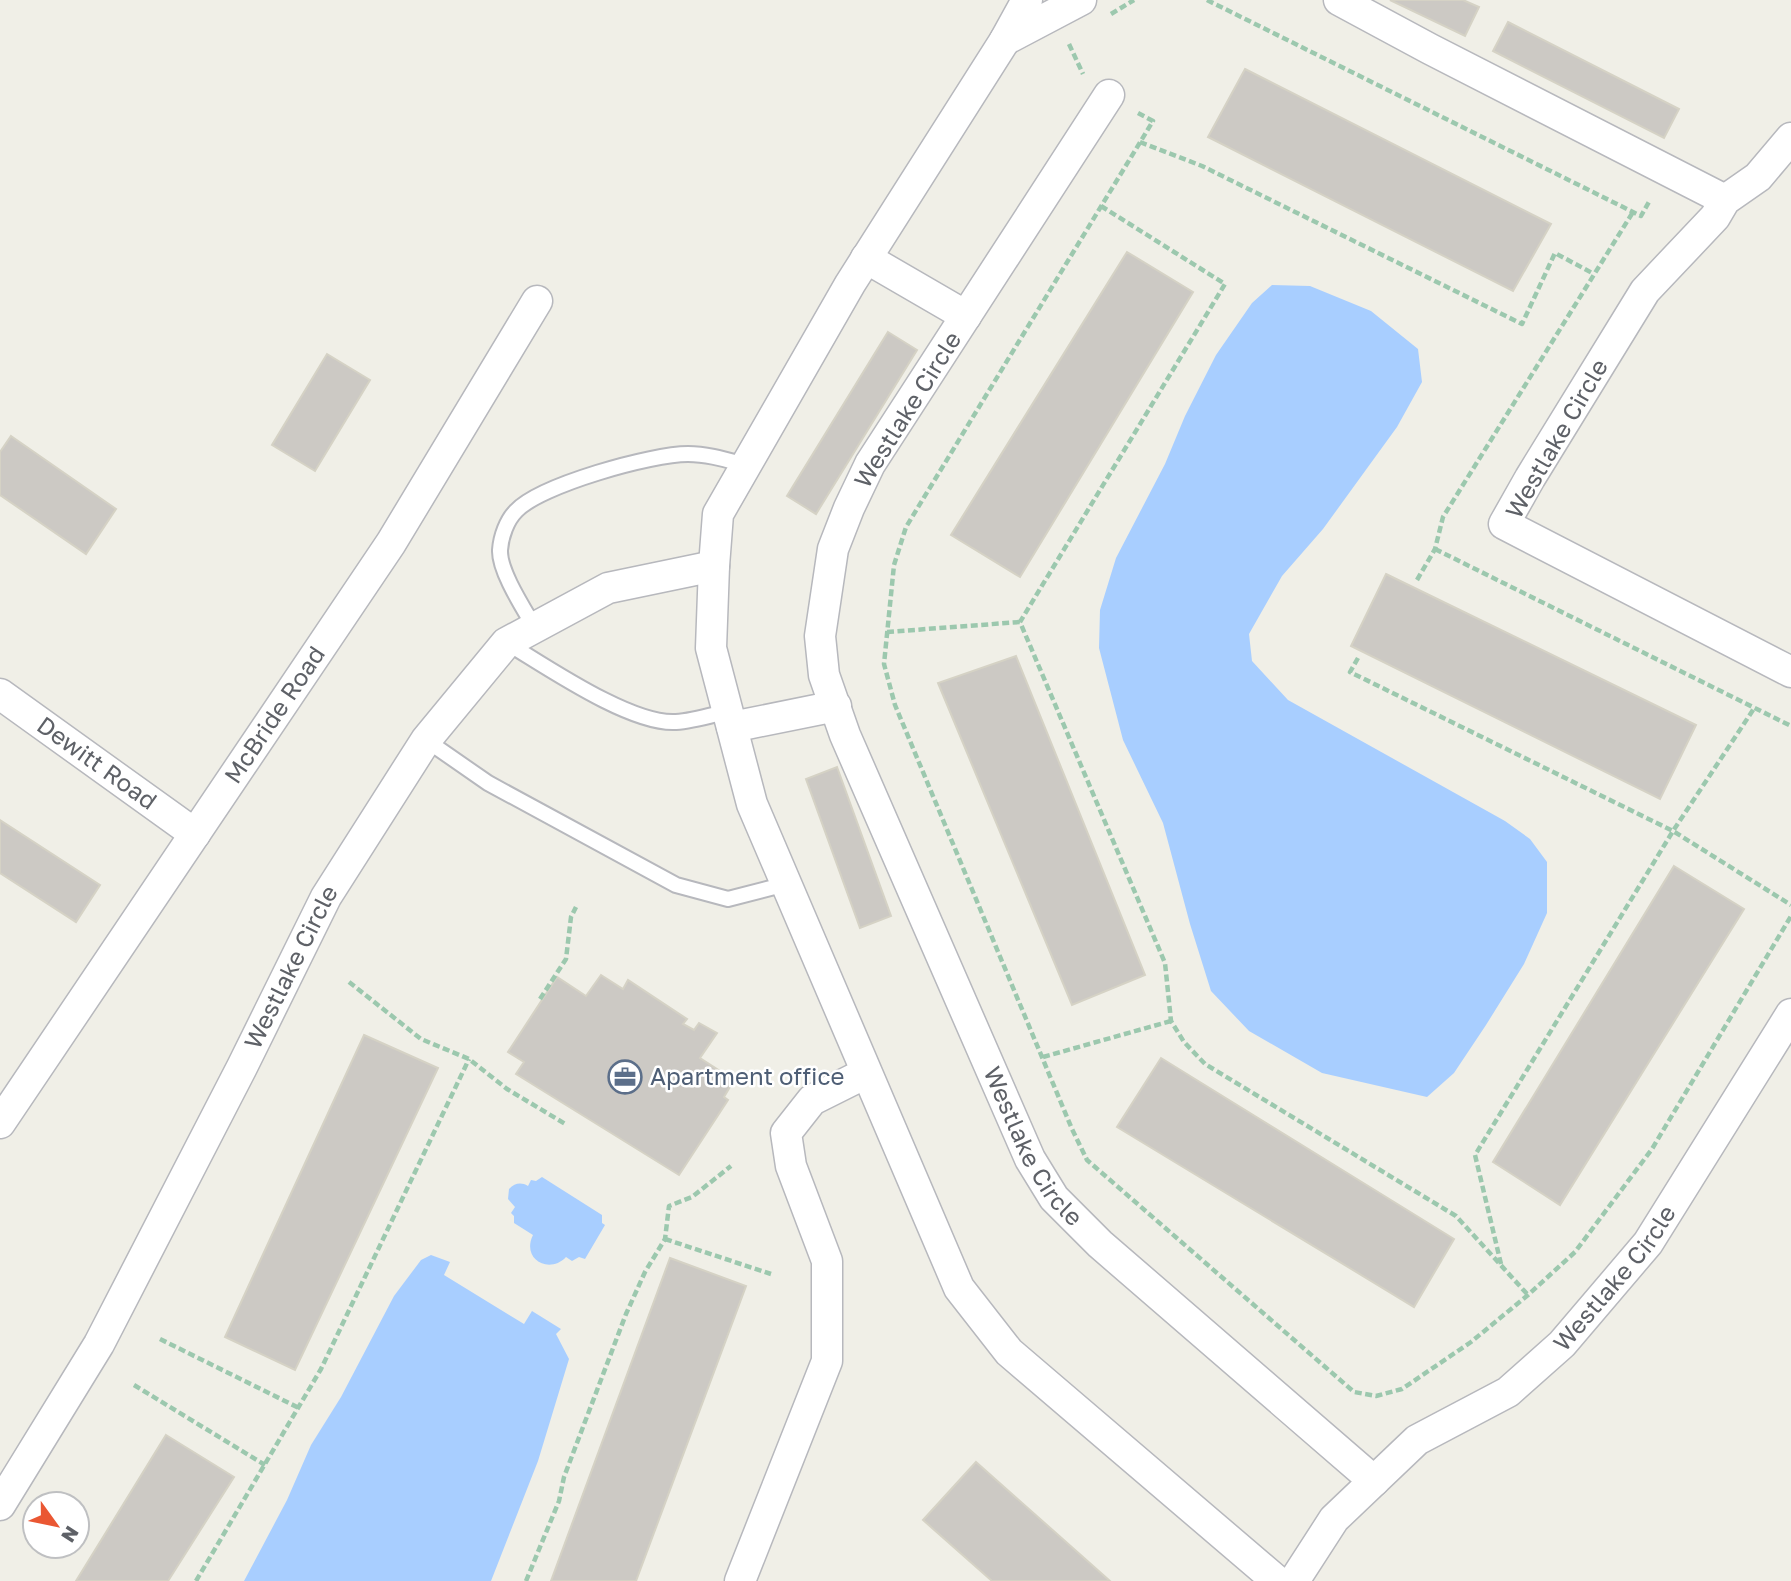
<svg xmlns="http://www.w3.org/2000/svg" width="1791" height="1581" font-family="'Golos Text',sans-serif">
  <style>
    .water { fill: #a8ceff }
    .building { fill: #ccc9c4; stroke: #d5d2c5; stroke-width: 2 }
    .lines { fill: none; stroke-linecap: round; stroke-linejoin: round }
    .service-casing { stroke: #b7b8bd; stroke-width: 18 }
    .minor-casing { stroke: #b7b8bd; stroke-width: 33 }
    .path { stroke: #9cc8ae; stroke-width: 4.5; stroke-dasharray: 7 3.5; stroke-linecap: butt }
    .service { stroke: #fff; stroke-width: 14 }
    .minor { stroke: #fff; stroke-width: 30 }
    .labels { text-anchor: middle; stroke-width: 5; stroke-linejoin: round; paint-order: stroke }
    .street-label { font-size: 24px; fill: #5e6167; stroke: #fff }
    .service-label { font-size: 24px; fill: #4e5e75; stroke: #fff; text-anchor: start }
  </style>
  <rect width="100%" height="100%" fill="#f0efe7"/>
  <g class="water">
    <polygon points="1272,285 1310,286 1371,311 1418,349 1422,382 1397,427 1323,529 1282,576 1249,634 1252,661 1288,700 1505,821 1530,839 1547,862 1547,913 1524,964 1486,1025 1454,1073 1427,1097 1322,1073 1249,1031 1211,991 1190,924 1163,823 1123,740 1099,648 1100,610 1116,558 1165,464 1185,416 1216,355 1252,303"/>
    <path d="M542,1177L602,1215V1223L605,1225L585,1259L579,1257L572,1261L566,1257C549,1275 521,1259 533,1235L514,1223V1216L511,1213L515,1207L508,1199L509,1189C515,1183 521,1182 528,1186L531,1180L536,1181Z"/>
    <polygon points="431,1255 450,1262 444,1275 524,1324 532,1311 561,1329 556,1334 569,1359 538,1461 491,1581 244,1581 287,1500 311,1445 341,1397 394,1296 421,1260"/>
  </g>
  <g class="building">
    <polygon points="1390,0 1463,0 1479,7 1465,36"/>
    <polygon points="1508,22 1679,109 1664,138 1493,51"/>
    <polygon points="1245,69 1551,224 1513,291 1208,137"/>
    <polygon points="1127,252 1193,292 1020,577 951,535"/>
    <polygon points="888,332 917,350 816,514 787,496"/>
    <polygon points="327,354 370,380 315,471 272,445"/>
    <polygon points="11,436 116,509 86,554 0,495 0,452"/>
    <polygon points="1386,574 1696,725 1660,799 1351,646"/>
    <polygon points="1016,656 1145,975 1072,1005 938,683"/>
    <polygon points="837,767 891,916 860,928 806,779"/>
    <polygon points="0,820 100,885 76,922 0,873"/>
    <polygon points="1674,866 1744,909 1560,1205 1493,1162"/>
    <polygon points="601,975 623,989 628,980 687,1019 683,1024 694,1030 699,1023 717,1033 700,1058 734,1080 724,1097 728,1100 679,1175 516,1074 524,1062 508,1052 557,977 586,996"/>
    <polygon points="364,1035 438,1068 295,1370 225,1337"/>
    <polygon points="1161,1058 1454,1239 1414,1307 1117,1127"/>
    <polygon points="670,1258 746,1286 636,1581 551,1581"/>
    <polygon points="166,1435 234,1477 168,1581 76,1581"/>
    <polygon points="976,1462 1110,1581 992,1581 923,1520"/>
  </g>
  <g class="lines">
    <defs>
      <g id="service">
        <path d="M535,628C524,609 499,571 500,550C501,536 507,520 516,511C540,485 652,454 688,454C708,454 727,460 746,465"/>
        <path d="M507,643C547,667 631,725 676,722C693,721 712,715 729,711"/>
        <polyline points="426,740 488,783 676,885 728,899 786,884"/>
      </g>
      <g id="minor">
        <polyline points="1027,0 1005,40 850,284 718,514 714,566 711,648 752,804 959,1288 1009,1352 1277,1581"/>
        <polyline points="1339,0 1430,49 1725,200"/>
        <polyline points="1005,40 1081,0"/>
        <path id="s1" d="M1109,95L870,464L849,508L833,549L820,636L824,675L845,735L1030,1159L1054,1198L1100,1244L1374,1481"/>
        <polyline points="1791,138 1758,177 1725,200 1715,217 1645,291 1530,478 1504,524 1791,672"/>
        <polyline points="866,258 966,316"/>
        <path id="s2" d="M0,694L195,834"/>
        <polyline points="732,727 836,706"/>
        <path id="s3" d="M0,1123L391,543L537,301"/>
        <path id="s4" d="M0,1505L99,1344L242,1067L326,897L426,740L506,643L608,588L714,566"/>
        <polyline points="740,1581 827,1361 827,1261 791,1166 786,1133 812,1100 866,1073"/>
        <path id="s5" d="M1294,1581L1334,1519L1417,1440L1508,1392L1562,1344L1648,1243L1791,1014"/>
      </g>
    </defs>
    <use href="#service" class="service-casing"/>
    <use href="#minor" class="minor-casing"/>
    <g class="path">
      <polyline points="1207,0 1641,216 1650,200"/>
      <polyline points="1111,14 1134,0"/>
      <polyline points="1069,44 1083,74"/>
      <polyline points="1138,113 1153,121 906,527 894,565 884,664 895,705 1072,1129 1087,1160 1354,1392 1376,1396 1402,1389 1471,1342 1528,1295 1575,1252 1652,1149 1791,916"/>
      <polyline points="1140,142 1202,166 1522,324 1555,253 1594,274"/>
      <polyline points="1101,206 1225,284 1020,622 1165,963 1171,1021 1184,1042 1205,1064 1456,1216 1528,1295"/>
      <polyline points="1435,549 1791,726"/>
      <polyline points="1417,580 1435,549 1443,517 1633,212"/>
      <polyline points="887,632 1020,622"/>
      <polyline points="1358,658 1350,672 1673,831 1791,905"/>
      <polyline points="349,982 421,1039 469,1059 507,1089 567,1125"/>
      <polyline points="540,999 566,959 571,917 576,907"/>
      <polyline points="1043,1057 1171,1021"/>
      <polyline points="665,1239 771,1274"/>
      <polyline points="1501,1264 1475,1155 1673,831 1755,707"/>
      <polyline points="160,1339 299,1408"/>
      <polyline points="134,1385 265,1465"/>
      <polyline points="196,1581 321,1369 469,1059"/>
      <polyline points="526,1581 559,1501 564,1477 626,1314 645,1272 665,1239 669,1206 692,1197 731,1166"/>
    </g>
    <use href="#service" class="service"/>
    <use href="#minor" class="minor"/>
  </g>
  <defs>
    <symbol id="office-ring" viewBox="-11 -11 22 22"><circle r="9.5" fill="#fff" stroke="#5c6f8a" stroke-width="1.5"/><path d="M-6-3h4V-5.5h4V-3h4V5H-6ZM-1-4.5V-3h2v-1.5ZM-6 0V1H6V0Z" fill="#5c6f8a"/></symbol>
  </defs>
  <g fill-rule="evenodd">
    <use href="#office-ring" x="606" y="1058" width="38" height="38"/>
  </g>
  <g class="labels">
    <g class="street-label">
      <text transform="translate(908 410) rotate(-58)" y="8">Westlake Circle</text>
      <text transform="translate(1557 439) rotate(-60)" y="8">Westlake Circle</text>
      <text dy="8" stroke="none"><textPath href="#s3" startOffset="492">McBride Road</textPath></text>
      <text dy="8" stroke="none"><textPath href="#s2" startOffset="119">Dewitt Road</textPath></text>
      <text dy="8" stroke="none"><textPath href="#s4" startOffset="612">Westlake Circle</textPath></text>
      <text dy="8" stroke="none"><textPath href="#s1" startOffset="1176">Westlake Circle</textPath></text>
      <text dy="8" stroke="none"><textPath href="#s5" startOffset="448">Westlake Circle</textPath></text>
    </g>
    <g class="service-label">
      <text x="650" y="1085">Apartment office</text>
    </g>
  </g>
  <g transform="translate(56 1525) rotate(123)"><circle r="33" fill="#ffffff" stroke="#bfc0c2" stroke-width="2"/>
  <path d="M0-5L12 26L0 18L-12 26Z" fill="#ea5733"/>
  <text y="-10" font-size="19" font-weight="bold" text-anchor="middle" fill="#5e6167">N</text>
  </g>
</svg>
